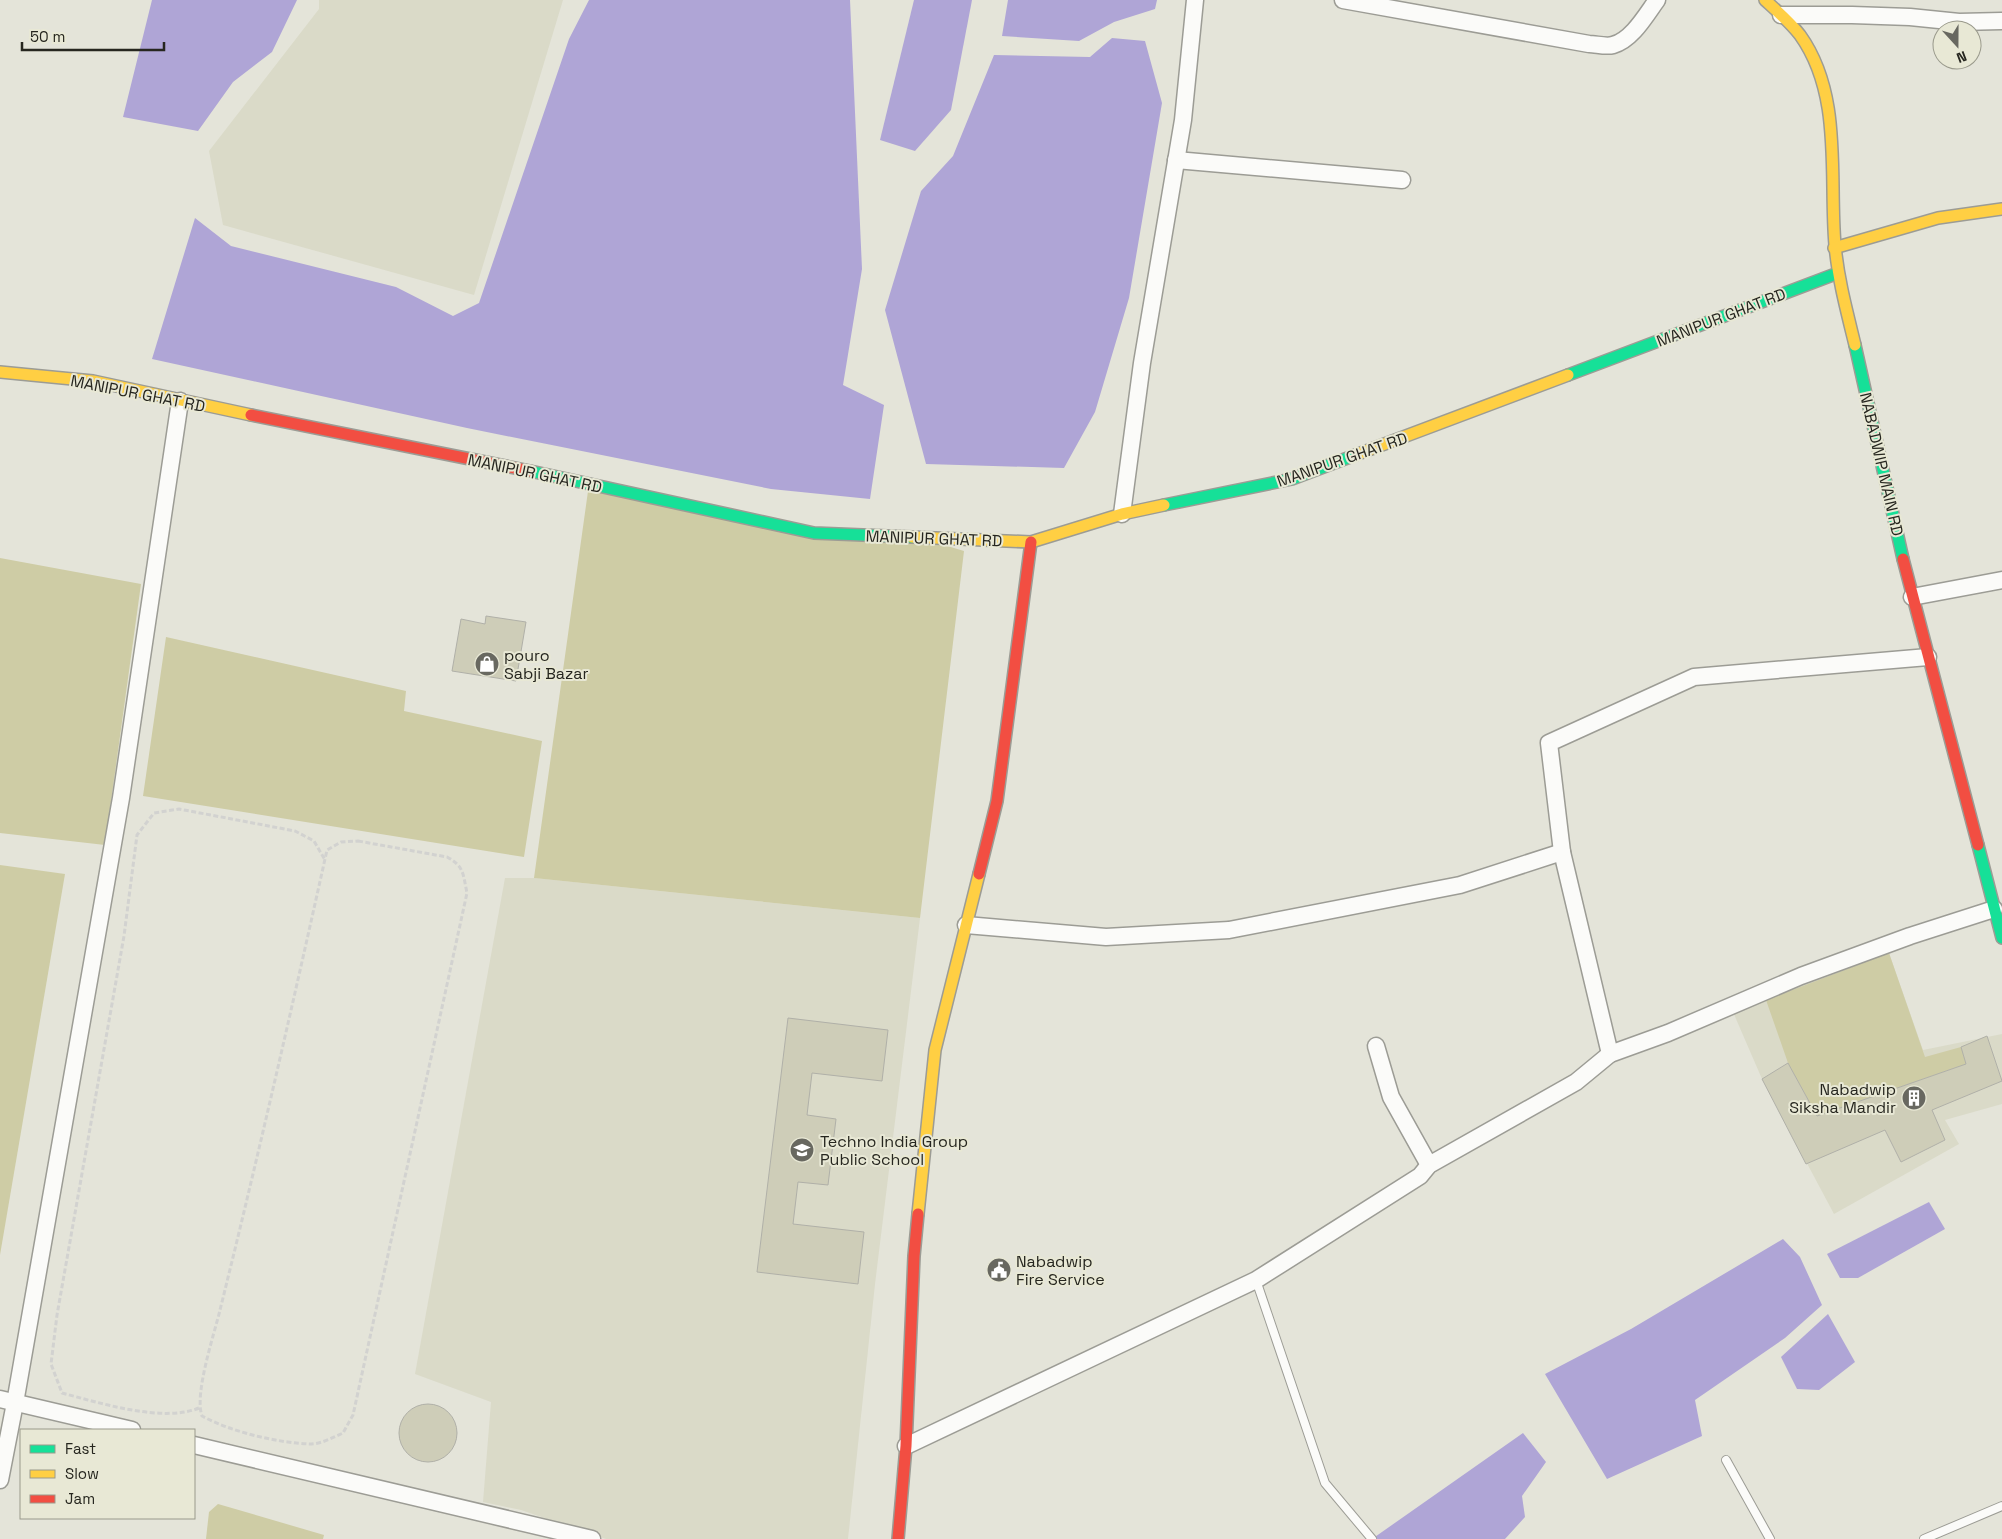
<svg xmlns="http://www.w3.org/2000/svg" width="2002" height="1539" font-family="'Space Grotesk',sans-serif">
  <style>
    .built { fill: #dadac8 }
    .green { fill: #cecca5 }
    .water { fill: #afa5d6 }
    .building { fill: #cecdb8; stroke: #b0b0a8 }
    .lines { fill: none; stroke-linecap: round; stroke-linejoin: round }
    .lane-casing { stroke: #9c9c95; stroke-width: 10 }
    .street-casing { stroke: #9c9c95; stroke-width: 19 }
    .fast-casing { stroke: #9c9c95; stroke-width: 14 }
    .slow-casing { stroke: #9c9c95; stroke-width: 14 }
    .jam-casing { stroke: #9c9c95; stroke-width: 14 }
    .path { stroke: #d2d2d0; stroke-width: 3; stroke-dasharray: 5 2.5; stroke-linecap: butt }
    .lane { stroke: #fbfbf9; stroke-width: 8 }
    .street { stroke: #fbfbf9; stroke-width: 16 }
    .fast { stroke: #16e098; stroke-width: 11 }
    .slow { stroke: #ffcf43; stroke-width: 11 }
    .jam { stroke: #f24e42; stroke-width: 11 }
    .labels { text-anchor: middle; stroke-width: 4; stroke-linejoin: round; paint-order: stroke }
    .street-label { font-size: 16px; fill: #26261f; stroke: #e8e8d5 }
    .poi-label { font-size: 16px; fill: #26261f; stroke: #e8e8d5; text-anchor: start }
  </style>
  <rect width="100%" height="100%" fill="#e4e4d9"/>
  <g class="built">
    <polygon points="319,0 563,0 474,295 223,225 209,151 319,9"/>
    <polygon points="505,878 534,878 920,918 875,1284 848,1539 606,1539 521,1510 483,1502 491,1402 415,1374"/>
    <polygon points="1889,953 1923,1050 2002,1034 2002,1104 1945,1120 1959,1144 1834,1214 1762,1079 1733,1012"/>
  </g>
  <g class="green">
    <polygon points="589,484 814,533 914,536 964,551 920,918 534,878"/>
    <polygon points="0,558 141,584 105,845 0,833"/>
    <polygon points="166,637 406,691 404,711 542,741 524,857 143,796"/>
    <polygon points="0,865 65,874 0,1255"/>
    <polygon points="1889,953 1925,1057 1961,1047 1966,1064 1817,1116 1788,1063 1766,1000"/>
    <polygon points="218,1504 324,1535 323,1539 206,1539 209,1512"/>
  </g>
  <g class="water">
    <polygon points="152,0 297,0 272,52 233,82 198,131 123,117"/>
    <polygon points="589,0 850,0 862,269 843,385 884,405 870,499 771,489 467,428 152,359 195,218 231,246 396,287 453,316 479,303 569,39"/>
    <polygon points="914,0 972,0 951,110 915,151 880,140"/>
    <polygon points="1008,0 1157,0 1155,9 1114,22 1079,41 1002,36"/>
    <polygon points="1112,38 1145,41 1162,103 1129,298 1095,412 1064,468 926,464 885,310 921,191 953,156 994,55 1090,57"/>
    <polygon points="1929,1202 1945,1229 1858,1278 1840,1278 1827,1254"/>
    <polygon points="1783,1239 1800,1257 1822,1305 1785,1338 1695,1400 1702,1436 1607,1479 1545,1374 1631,1329"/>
    <polygon points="1828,1314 1855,1362 1819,1390 1797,1389 1781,1357"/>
    <polygon points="1523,1433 1546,1462 1522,1496 1525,1517 1505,1539 1372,1539"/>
  </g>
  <g class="building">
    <polygon points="486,616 526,622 516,681 452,671 461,619 485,624"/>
    <polygon points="788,1018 888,1030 882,1081 812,1073 807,1115 836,1119 828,1185 798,1182 793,1224 864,1232 858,1284 757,1272"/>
    <polygon points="1987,1036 2002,1081 1932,1110 1945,1140 1901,1162 1885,1130 1806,1164 1762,1079 1788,1063 1817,1116 1966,1064 1961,1047"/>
    <circle cx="428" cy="1433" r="29"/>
  </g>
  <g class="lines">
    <defs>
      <g id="lane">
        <polyline points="1256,1280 1325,1483 1372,1539"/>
        <polyline points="1726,1460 1770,1539"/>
        <polyline points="1924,1539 2002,1506"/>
      </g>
      <g id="street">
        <path d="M1343,0L1589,44C1596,44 1606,47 1613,45C1632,40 1646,15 1657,0"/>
        <polyline points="1781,15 1852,15 1910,17 1959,22 2002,21"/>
        <polyline points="1176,160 1402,180"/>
        <polyline points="1122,514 1142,363 1183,120 1195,0"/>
        <polyline points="1912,597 2002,580"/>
        <polyline points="966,925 1106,937 1229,930 1460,885 1562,852"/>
        <polyline points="1376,1046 1391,1097 1429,1165"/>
        <polyline points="1610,1054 1562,852 1549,743 1694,677 1928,657"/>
        <polyline points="0,1399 132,1430"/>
        <polyline points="194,1445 592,1539"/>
        <polyline points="906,1446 1256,1280 1420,1176 1429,1165 1576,1082 1610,1054 1668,1033 1801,976 1910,936 1994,909"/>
        <polyline points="0,1480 15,1403 121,798 180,401"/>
      </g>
      <g id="fast">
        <polyline points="1855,345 1903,559"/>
        <polyline points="1568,375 1838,273"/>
        <polyline points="530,471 814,533 912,537"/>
        <polyline points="1164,505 1292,479 1358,454"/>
        <polyline points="1978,845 2002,938"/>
      </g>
      <g id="slow">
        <path d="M1765,0C1777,11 1790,22 1800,35C1843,95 1829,176 1835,245C1838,279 1847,312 1855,345"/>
        <polyline points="1834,248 1938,218 2002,209"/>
        <polyline points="0,372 93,381 251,415"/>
        <polyline points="1358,454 1568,375"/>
        <polyline points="912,537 1031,542 1122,514 1164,505"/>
        <polyline points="918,1214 935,1050 979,874"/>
      </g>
      <g id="jam">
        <polyline points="251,415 530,471"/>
        <polyline points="1903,559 1978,845"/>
        <polyline points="979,874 997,801 1031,542"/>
        <polyline points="898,1539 906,1446 914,1256 918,1214"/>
      </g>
    </defs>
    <use href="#lane" class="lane-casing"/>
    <use href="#street" class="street-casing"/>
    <use href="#fast" class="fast-casing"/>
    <use href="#slow" class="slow-casing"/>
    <use href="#jam" class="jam-casing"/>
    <g class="path">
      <path d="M358,841L447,857C464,866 463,874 467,893L353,1415L343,1433C334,1437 321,1444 311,1444C278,1443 231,1432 202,1416C194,1394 214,1335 220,1310C258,1157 293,1003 327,850L341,842Z"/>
      <path d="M199,1408C163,1423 100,1403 62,1393L51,1364L57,1315L124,936L137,835L154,813L179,809L295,831L314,841L325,860"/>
    </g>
    <use href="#lane" class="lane"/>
    <use href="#street" class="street"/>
    <use href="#fast" class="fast"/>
    <use href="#slow" class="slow"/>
    <use href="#jam" class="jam"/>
  </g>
  <defs>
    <symbol id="shop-disc" viewBox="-11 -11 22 22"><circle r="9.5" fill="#686860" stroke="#e8e8d5"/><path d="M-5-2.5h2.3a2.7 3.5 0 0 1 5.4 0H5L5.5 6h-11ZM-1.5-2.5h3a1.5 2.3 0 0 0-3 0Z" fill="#fff"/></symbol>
    <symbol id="building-disc" viewBox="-11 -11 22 22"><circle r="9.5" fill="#686860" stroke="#e8e8d5"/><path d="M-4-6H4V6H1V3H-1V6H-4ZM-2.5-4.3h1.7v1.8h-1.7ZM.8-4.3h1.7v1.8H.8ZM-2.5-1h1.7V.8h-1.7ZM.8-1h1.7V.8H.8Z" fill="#fff"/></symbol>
    <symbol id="school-disc" viewBox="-11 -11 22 22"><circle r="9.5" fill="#686860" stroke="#e8e8d5"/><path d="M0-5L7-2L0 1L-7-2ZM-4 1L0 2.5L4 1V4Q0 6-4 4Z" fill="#fff"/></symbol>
    <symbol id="civic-disc" viewBox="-11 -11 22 22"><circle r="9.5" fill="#686860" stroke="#e8e8d5"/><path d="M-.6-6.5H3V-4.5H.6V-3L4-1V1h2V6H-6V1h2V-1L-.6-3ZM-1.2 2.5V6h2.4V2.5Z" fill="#fff"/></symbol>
  </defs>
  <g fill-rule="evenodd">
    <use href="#shop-disc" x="473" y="650" width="28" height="28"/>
    <use href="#building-disc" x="1900" y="1084" width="28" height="28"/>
    <use href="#school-disc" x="788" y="1136" width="28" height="28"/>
    <use href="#civic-disc" x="985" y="1256" width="28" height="28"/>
  </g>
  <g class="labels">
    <g class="street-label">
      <text transform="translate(1721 317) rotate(-21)" y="6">MANIPUR GHAT RD</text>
      <text transform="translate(138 393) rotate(11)" y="6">MANIPUR GHAT RD</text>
      <text transform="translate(1342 459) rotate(-19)" y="6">MANIPUR GHAT RD</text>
      <text transform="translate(1882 464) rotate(77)" y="6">NABADWIP MAIN RD</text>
      <text transform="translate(535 473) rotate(12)" y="6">MANIPUR GHAT RD</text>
      <text transform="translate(934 538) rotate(2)" y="6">MANIPUR GHAT RD</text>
    </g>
    <g class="poi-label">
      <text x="504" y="661">pouro<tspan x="504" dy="18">Sabji Bazar</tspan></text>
      <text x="1896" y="1095" text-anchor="end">Nabadwip<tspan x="1896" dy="18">Siksha Mandir</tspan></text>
      <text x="820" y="1147">Techno India Group<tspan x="820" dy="18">Public School</tspan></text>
      <text x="1016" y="1267">Nabadwip<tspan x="1016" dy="18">Fire Service</tspan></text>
    </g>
  </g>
  <rect x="20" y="1429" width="175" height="90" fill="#e8e8d5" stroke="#9a9a8c"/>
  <rect x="30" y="1445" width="25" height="8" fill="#16e098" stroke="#9a9a8c"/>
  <text x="65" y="1454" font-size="15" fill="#26261f">Fast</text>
  <rect x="30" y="1470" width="25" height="8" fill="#ffcf43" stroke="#9a9a8c"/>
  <text x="65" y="1479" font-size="15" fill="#26261f">Slow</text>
  <rect x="30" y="1495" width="25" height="8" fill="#f24e42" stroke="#9a9a8c"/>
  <text x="65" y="1504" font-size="15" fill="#26261f">Jam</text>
  <g transform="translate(1957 45) rotate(159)"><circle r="24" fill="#e8e8d5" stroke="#9a9a8c"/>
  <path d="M0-4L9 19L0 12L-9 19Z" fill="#686860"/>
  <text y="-8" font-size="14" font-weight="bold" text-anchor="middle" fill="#26261f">N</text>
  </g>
  <path d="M22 42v8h142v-8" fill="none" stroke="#26261f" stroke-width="2.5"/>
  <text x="30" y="42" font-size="15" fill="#26261f" stroke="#e8e8d5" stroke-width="4" paint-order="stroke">50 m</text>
</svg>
